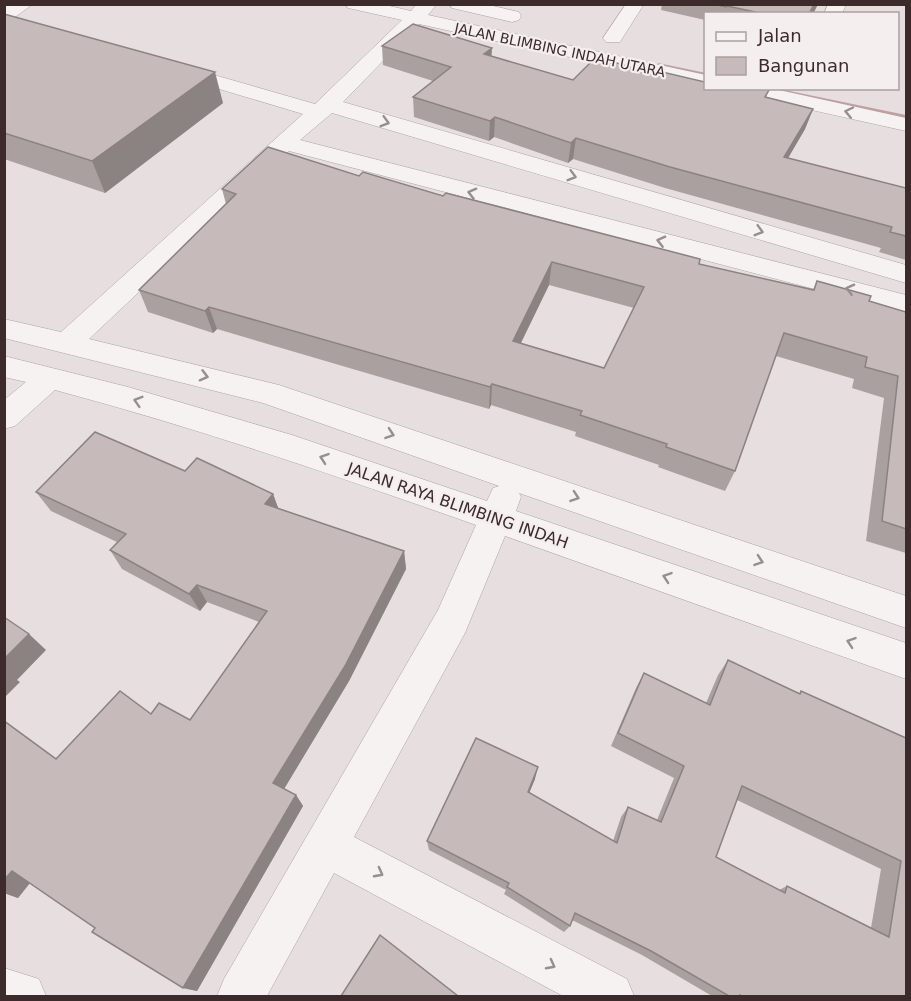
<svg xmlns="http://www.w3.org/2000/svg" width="911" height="1001" font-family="'DejaVu Sans',sans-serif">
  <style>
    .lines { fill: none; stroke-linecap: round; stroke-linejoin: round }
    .stream { fill: #c29ea1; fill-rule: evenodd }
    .minor-casing { stroke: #ada2a1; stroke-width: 1 }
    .minor { fill: #f5f2f1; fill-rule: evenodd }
    .wall { fill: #aaa0a0; fill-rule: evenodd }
    .shaded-wall { fill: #8b8282 }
    .building { fill: #c6baba; stroke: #8b8282; stroke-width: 1.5; fill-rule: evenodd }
    .oneway { stroke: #988e8e }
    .labels { text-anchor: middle; stroke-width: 4.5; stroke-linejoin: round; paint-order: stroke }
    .far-street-label { font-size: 14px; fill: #3c2b2a; stroke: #f4eeee }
    .street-label { font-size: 16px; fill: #3c2b2a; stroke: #f4eeee }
  </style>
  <rect width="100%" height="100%" fill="#e7dfdf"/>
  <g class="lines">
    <g class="stream">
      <polygon points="658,63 706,73 706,77 658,67"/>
      <polygon points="775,88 906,115 906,119 778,92 775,92"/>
    </g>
    <defs>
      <g id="minor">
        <polygon points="10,4 33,4 11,20 4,21 4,8"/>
        <path d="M345,4H381L411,11L417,4H437L428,15L706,75V87L419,24L343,102L906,265V283L332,113L300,140L906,295V313L289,151L89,339L279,385L906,596V628L519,493L521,497L516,511L906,643V679L505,536L465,633L354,837L627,979L634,996H563L334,873L267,996H217L224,979L438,610L476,525C337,476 198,428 55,390L15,426L4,429V400L26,382L4,377V356L128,387L292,435L487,501L493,488L499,486L263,403L4,338V319L61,332L303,114L169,74L166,70L169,66H183L315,104L402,20L348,8Z"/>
        <polygon points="449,4 485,4 519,12 521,16 519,20 512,22 452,8"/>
        <polygon points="626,4 644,4 620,42 606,42 603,38"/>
        <polygon points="828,4 846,4 842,14 824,14"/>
        <polygon points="730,88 770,88 906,118 906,131 740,94 733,92"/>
        <polygon points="4,968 39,979 46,996 4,996"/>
      </g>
    </defs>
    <use href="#minor" class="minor-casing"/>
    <use href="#minor" class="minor"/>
  </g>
  <g class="wall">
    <polygon points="662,4 818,4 813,14 705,14 705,20 661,10"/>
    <polygon points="4,14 223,103 105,193 4,159"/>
    <polygon points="382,46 491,56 573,80 705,88 769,90 766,97 813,109 805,129 788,158 906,188 906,260 879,252 881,248 665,188 573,159 568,163 494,137 489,141 414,117 413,97 433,81 383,65"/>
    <path d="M359,176L443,196L699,264L813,290L817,281L869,301L906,312V553L866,541L884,398L852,388L854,379L776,356L735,471L725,491L658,467L659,465L575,436L576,432L491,405L489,409L217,329L213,333L148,312L139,290L226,204L222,189ZM549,285L634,308L604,368L521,343Z"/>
    <polygon points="185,471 273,494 278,508 404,551 406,569 349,681 284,789 296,795 303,806 197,991 183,988 30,883 18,898 4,893 4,720 56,758 151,714 190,720 259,622 207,602 200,611 122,569 110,550 117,542 51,511 36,492"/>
    <path d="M728,660L799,694L801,691L906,738V996H712L642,955L572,920L570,926L564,932L504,894L506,890L429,850L427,841L535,779L529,793L613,841L621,817L628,807L657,820L674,778L611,746L636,688L644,673L706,703L718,675ZM737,800L881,869L871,928L787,886L779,890L716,857Z"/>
  </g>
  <g class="shaded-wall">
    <polygon points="814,4 818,4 813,14 809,14"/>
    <polygon points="492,48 491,67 484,54"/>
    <polygon points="215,72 223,103 105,193 92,161"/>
    <polygon points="813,109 805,129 777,177 784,157"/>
    <polygon points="495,117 494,137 489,141 490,121"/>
    <polygon points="576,138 573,159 568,163 571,143"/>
    <polygon points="552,262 549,285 511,363 513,341"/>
    <polygon points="209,307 217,329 213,333 205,311"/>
    <polygon points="492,384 491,405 489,409 490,387"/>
    <polygon points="273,494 280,513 265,504"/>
    <polygon points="404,551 406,569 349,681 281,794 273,783"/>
    <polygon points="197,585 207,602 200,611 189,594"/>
    <polygon points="29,634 46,650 17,680 20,682 4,698 4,659"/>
    <polygon points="538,767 535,779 525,803 528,792"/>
    <polygon points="296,795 303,806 197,991 183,988"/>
    <polygon points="12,871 33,879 18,898 4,893 4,880"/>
  </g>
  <g class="building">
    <polygon points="713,4 814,4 809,14 765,14 727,6 726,7"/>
    <polygon points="4,14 215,72 92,161 4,133"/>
    <polygon points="413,24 492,48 484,54 573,80 596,57 648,72 650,69 705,82 705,88 761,88 769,90 765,97 813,109 784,157 906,188 906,236 890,232 892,227 670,167 576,138 571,143 495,117 490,121 413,97 451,67 382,46"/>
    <path d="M268,147L359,176L363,172L443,196L446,193L700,259L699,264L814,290L817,281L871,296L869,301L906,312V529L882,521L898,376L865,367L867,357L784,333L735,471L666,447L667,444L580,415L582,411L492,384L490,387L209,307L205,311L139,290L236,194L222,189ZM552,262L644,287L604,368L513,341Z"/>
    <polygon points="95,432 185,471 197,458 273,494 265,504 404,551 345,666 273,783 296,795 183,988 92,932 95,928 12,871 4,880 4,721 56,759 120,691 151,714 159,703 190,720 267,611 197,585 189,594 110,550 126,534 36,492"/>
    <polygon points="4,617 29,634 4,659"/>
    <path d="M728,660L800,694L801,691L906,738V996H742L740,995L739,996H729L651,951L575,913L570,926L507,887L509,883L427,841L476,738L538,767L528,792L617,843L628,807L661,822L684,766L618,733L644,673L710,705ZM742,786L901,861L889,937L787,886L785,893L716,857Z"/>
    <polygon points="380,935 458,996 341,996"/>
  </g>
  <defs><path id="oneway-chevron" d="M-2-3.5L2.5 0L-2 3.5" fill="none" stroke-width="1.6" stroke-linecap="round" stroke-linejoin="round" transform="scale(1.5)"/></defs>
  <g class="oneway">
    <use href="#oneway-chevron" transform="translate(849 112) rotate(-168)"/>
    <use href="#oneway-chevron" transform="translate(385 122) rotate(16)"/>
    <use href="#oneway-chevron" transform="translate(572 176) rotate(16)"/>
    <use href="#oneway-chevron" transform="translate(472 193) rotate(-166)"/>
    <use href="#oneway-chevron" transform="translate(759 231) rotate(16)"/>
    <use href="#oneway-chevron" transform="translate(661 241) rotate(-166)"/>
    <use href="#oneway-chevron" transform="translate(850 289) rotate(-166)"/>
    <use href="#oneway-chevron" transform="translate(204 376) rotate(15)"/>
    <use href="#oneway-chevron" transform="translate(138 401) rotate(-163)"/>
    <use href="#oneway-chevron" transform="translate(390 434) rotate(19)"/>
    <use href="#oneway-chevron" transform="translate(324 458) rotate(-161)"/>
    <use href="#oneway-chevron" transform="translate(575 497) rotate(19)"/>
    <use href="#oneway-chevron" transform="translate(759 561) rotate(19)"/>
    <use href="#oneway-chevron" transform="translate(667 577) rotate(-161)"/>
    <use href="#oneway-chevron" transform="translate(851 642) rotate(-161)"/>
    <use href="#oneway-chevron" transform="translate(379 873) rotate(28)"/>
    <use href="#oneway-chevron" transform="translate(551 965) rotate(28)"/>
  </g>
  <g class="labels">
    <g class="far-street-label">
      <text transform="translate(560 50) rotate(12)" y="5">JALAN BLIMBING INDAH UTARA</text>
    </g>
    <g class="street-label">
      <text transform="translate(458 505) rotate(19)" y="6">JALAN RAYA BLIMBING INDAH</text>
    </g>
  </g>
  <rect width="911" height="1001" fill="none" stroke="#3c2b2a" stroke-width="12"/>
  <rect x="704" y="12" width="195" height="78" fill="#f4eeee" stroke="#aaa0a0" stroke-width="1.5"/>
  <rect x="716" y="32" width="30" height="9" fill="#f5f2f1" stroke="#aaa0a0" stroke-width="1.5"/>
  <text x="758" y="42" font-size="18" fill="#3c2b2a">Jalan</text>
  <rect x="716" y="57" width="30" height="18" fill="#c6baba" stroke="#aaa0a0" stroke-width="1.5"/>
  <text x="758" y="72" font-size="18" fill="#3c2b2a">Bangunan</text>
</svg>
